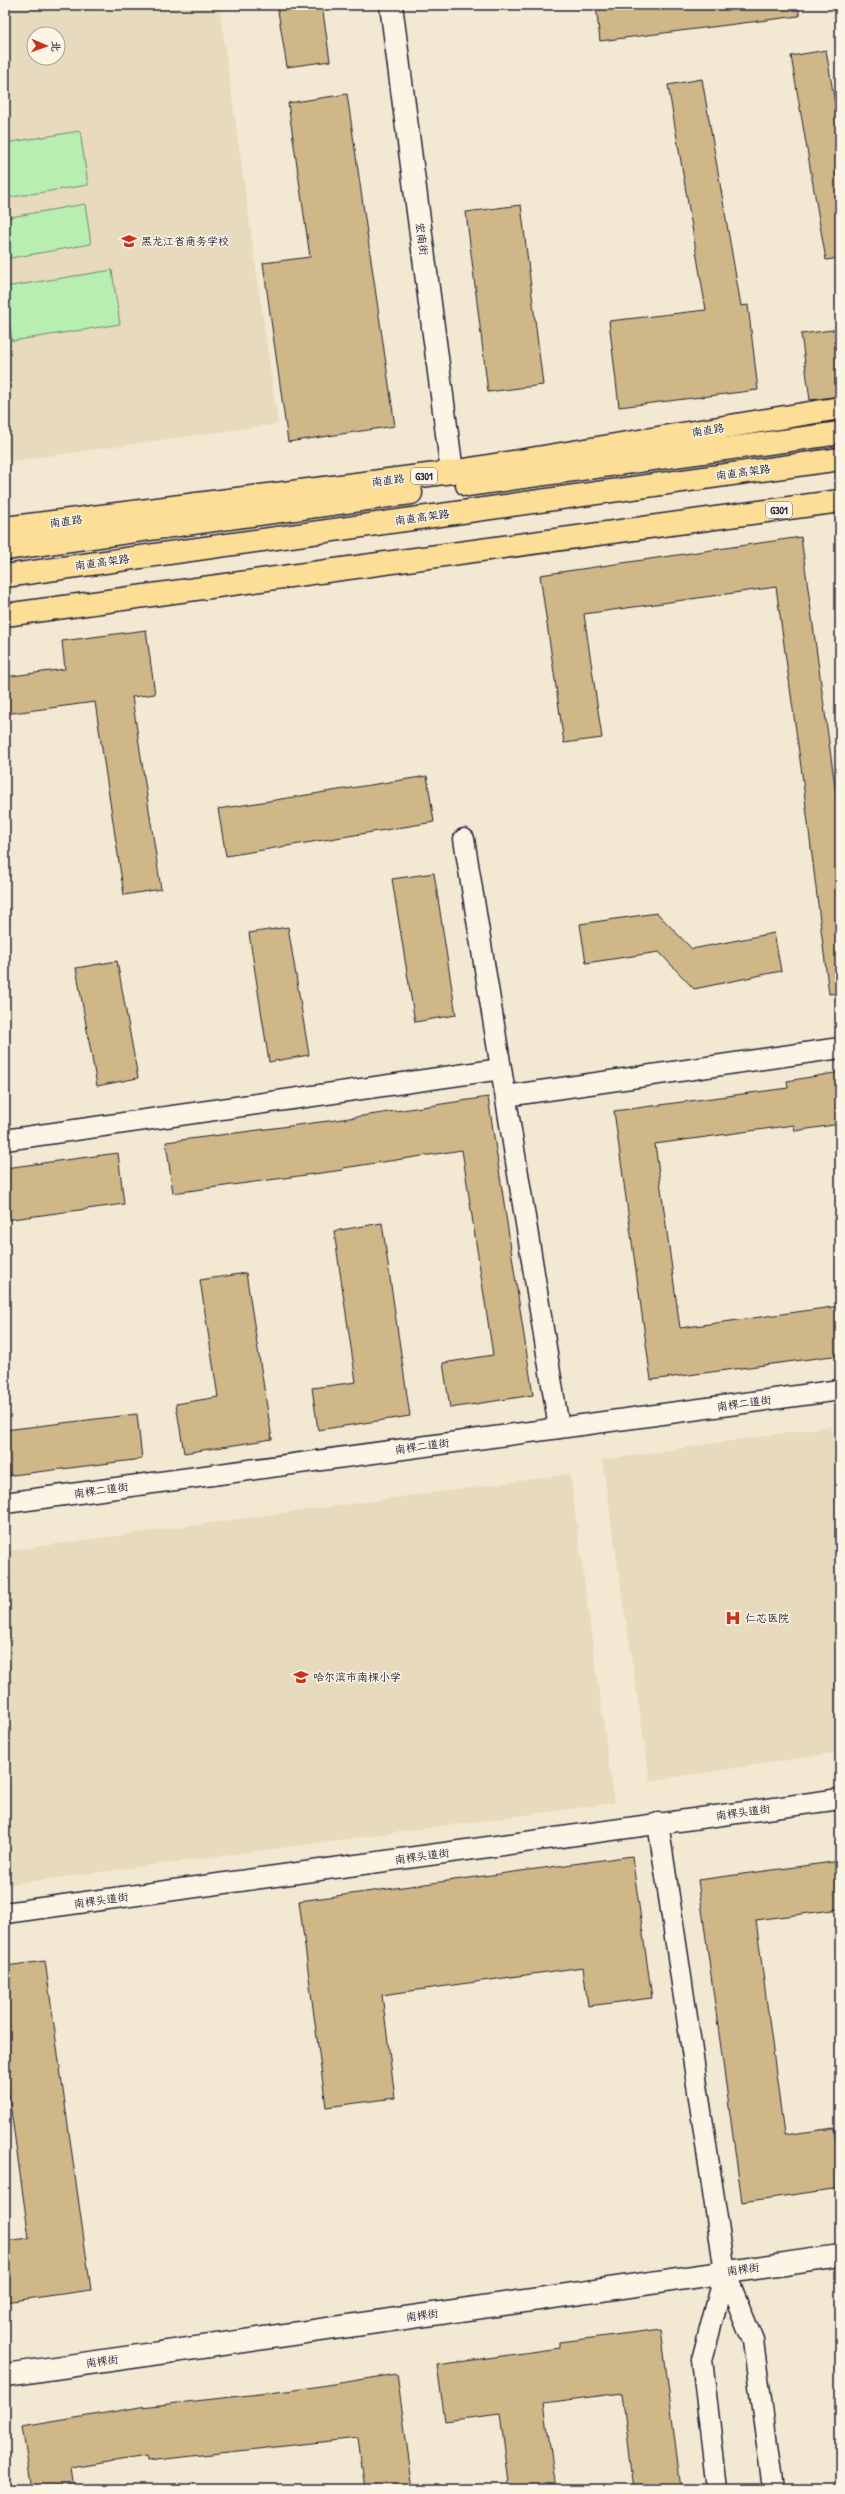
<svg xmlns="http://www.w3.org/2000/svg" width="845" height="2494" font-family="'Patrick Hand','LXGW WenKai TC',sans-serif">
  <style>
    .built { fill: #e8dabc; fill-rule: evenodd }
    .green { fill: #b8eeb0; stroke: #6d8876 }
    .building { fill: #d0b787; stroke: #22223b }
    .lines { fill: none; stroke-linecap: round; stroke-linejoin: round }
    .minor-casing { stroke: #22223b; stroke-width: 23 }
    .tertiary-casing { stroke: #22223b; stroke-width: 25 }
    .trunk-casing { stroke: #22223b; stroke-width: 25 }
    .minor { stroke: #fcf5e5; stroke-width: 20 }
    .tertiary { stroke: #fcf5e5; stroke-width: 22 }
    .trunk { stroke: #fdde96; stroke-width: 22 }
    .labels { text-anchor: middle; stroke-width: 3; stroke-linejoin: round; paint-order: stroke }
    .shield { fill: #fcf5e5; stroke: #63616e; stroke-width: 1 }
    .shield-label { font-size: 10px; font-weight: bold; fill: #22223b }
    .street-label { font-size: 11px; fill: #22223b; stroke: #fcf5e5 }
    .poi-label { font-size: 11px; fill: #22223b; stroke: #fcf5e5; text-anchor: start }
  </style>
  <rect width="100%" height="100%" fill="#f3e9d2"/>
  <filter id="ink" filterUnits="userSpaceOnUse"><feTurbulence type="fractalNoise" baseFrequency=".025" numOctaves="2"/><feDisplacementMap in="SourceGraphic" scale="8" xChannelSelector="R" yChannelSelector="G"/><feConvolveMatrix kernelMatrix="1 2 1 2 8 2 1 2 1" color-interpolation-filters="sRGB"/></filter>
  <g filter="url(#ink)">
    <g class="built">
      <path d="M5,5H219L278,424L5,462ZM34,34H58V58H34Z"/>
      <polygon points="831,1426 840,1484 840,1752 650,1781 602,1460"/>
      <polygon points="570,1474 614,1803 5,1885 5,1551"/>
    </g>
    <g class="green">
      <polygon points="80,131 88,185 5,198 5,143"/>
      <polygon points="85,204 91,244 5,259 5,218"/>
      <polygon points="112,270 120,324 12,341 5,287"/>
    </g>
    <g class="building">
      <polygon points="277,5 322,5 330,61 287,67"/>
      <polygon points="596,5 799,5 799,16 600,41"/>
      <polygon points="826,50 840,134 840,258 826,260 791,56"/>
      <polygon points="702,79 741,306 748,305 758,390 619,407 609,321 706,310 668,85"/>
      <polygon points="347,94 395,426 288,442 263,263 310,257 288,103"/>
      <polygon points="521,205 543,385 488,392 466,212"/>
      <polygon points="840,329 840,396 810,400 801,334"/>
      <polygon points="801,537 840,823 840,993 829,994 802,774 776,587 584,614 602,738 564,743 540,575"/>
      <polygon points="146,630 155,694 132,697 161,889 124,895 95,702 5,714 5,677 65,669 62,641"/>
      <polygon points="427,776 434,822 226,856 218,809"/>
      <polygon points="434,873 456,1015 415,1022 392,879"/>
      <polygon points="657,913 692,949 774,933 781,971 694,989 659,952 586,963 580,924"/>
      <polygon points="288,927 309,1055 269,1062 249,933"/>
      <polygon points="117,961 138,1078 97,1086 76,968"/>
      <polygon points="840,1072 840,1124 795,1131 794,1125 655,1144 680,1328 840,1306 840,1355 651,1380 614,1111 788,1088 787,1081"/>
      <polygon points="488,1097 533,1395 450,1408 443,1363 493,1355 462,1150 343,1168 343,1170 173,1193 166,1142 336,1120"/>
      <polygon points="118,1153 124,1204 5,1220 5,1168"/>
      <polygon points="382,1223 410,1416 318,1430 312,1388 356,1382 334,1231"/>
      <polygon points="246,1273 272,1439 184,1453 176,1404 218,1397 200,1280"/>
      <polygon points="137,1414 142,1459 5,1476 5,1430"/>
      <polygon points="632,1856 652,1998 588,2006 583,1967 382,1995 395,2098 326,2107 299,1901"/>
      <polygon points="840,1861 840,1909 756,1920 784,2135 834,2128 840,2169 840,2188 742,2202 698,1880"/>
      <polygon points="45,1961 91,2290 5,2302 5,2241 29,2238 5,2068 5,1966"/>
      <polygon points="661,2329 681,2489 634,2489 622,2393 544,2403 556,2489 510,2489 500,2414 445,2421 437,2365 560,2348 560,2342"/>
      <polygon points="397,2374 413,2489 365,2489 358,2438 147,2461 146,2456 71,2468 74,2489 32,2489 22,2427 141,2407 295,2390"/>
    </g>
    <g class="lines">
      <defs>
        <g id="minor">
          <polyline points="464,839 559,1428"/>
          <polyline points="506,1096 840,1048"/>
          <polyline points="5,1140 501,1069"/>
          <polyline points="5,1503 840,1390"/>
          <polyline points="658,1823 725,2272 753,2341 773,2489"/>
          <polyline points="5,1913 840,1799"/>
          <polyline points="717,2489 702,2360 725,2272"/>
        </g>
        <g id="tertiary">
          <polyline points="391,5 452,472"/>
          <polyline points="5,2375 840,2256"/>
        </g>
        <g id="trunk">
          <polyline points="467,485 840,433"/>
          <polyline points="5,528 452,472 840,408"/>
          <polyline points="5,549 411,493"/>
          <polyline points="5,576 840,459"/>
          <polyline points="5,615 840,501"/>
        </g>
      </defs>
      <use href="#minor" class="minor-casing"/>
      <use href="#tertiary" class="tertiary-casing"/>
      <use href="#trunk" class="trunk-casing"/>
      <use href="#minor" class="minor"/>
      <use href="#tertiary" class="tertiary"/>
      <use href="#trunk" class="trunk"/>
    </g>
  </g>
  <defs>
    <symbol id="school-bare" viewBox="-9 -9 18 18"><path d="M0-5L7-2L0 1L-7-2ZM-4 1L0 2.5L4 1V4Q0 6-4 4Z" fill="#c8321e" stroke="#fcf5e5" stroke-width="2.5" paint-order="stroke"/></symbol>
    <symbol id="hospital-bare" viewBox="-9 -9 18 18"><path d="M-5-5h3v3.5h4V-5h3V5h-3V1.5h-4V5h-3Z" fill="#c8321e" stroke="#fcf5e5" stroke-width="2.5" paint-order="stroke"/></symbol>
  </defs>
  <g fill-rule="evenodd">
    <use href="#school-bare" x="118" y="230" width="22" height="22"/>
    <use href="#hospital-bare" x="722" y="1607" width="22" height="22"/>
    <use href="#school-bare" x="290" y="1666" width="22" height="22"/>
  </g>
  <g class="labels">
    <g class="shield">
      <rect x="411" y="468" width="26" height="16" rx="3"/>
      <rect x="766" y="502" width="26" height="16" rx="3"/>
    </g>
    <g class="shield-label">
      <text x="424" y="480">G301</text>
      <text x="779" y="514">G301</text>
    </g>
    <g class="street-label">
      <text transform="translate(422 239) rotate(82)" y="4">宏南街</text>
      <text transform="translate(708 430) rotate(-9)" y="4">南直路</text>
      <text transform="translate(743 472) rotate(-8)" y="4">南直高架路</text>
      <text transform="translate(388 480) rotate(-7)" y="4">南直路</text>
      <text transform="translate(422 517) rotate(-8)" y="4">南直高架路</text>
      <text transform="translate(66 521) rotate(-7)" y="4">南直路</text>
      <text transform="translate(102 562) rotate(-8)" y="4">南直高架路</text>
      <text transform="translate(744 1403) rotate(-8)" y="4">南棵二道街</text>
      <text transform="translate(422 1446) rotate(-8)" y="4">南棵二道街</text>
      <text transform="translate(101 1490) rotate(-8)" y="4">南棵二道街</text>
      <text transform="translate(743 1812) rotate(-8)" y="4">南棵头道街</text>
      <text transform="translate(422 1856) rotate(-8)" y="4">南棵头道街</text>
      <text transform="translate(101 1900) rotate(-8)" y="4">南棵头道街</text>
      <text transform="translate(743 2269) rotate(-8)" y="4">南棵街</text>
      <text transform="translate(422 2315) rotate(-8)" y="4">南棵街</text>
      <text transform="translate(102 2361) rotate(-8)" y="4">南棵街</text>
    </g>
    <g class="poi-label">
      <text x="141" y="245">黑龙江省商务学校</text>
      <text x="745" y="1622">仁芯医院</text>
      <text x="313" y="1681">哈尔滨市南棵小学</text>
    </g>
  </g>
  <rect width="845" height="2494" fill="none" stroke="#fcf5e5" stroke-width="20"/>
  <rect x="10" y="10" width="825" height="2474" fill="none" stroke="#22223b" stroke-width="1.5" filter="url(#ink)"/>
  <g transform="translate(46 46) rotate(92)"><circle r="19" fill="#fcf5e5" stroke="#a5a1a1"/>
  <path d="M0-3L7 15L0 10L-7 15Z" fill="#c8321e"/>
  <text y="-6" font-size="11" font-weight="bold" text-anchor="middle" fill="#22223b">北</text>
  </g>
</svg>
